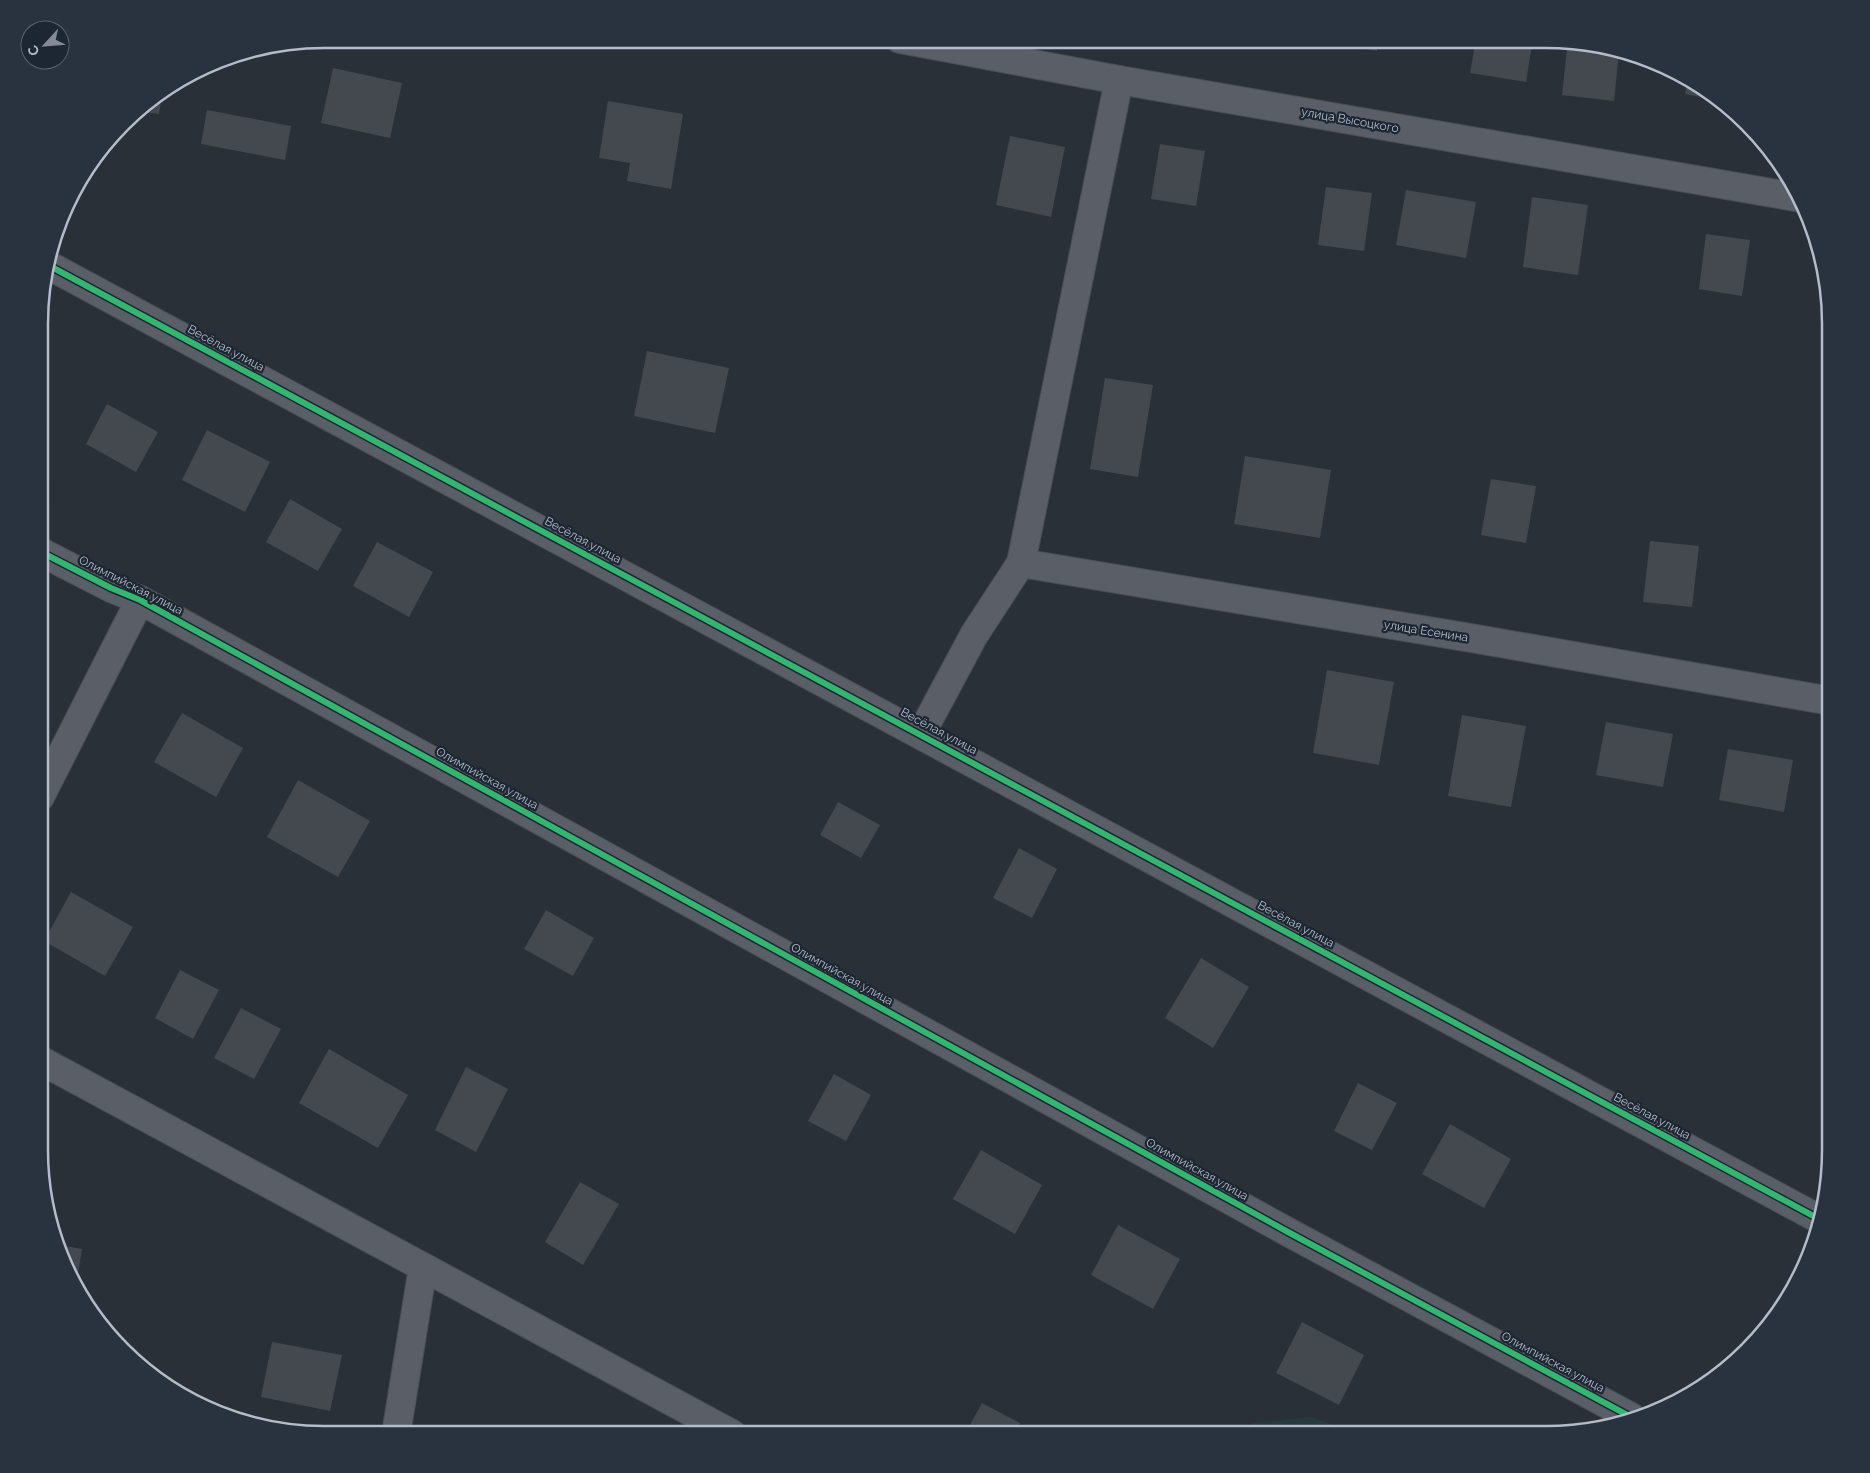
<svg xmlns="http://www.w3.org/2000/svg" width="1870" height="1473" font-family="Raleway,sans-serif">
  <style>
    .green { fill: #273a3e }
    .building { fill: #444950 }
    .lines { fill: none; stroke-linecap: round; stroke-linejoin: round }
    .minor-casing { stroke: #484c53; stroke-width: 30 }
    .minor { stroke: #5a5e66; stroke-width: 28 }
    .cycleway-casing { stroke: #1d2633; stroke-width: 9 }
    .cycleway { stroke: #33b770; stroke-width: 6 }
    .labels { text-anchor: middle; stroke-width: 4.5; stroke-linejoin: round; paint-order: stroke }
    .street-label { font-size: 12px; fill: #b4bcc9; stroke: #1d2633 }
    .rim { fill: none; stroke: #b4bcc9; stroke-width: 2.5 }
  </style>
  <rect width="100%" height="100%" fill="#2a3038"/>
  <polygon class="green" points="1311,1417 1360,1434 1247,1434 1253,1423"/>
  <g class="building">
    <polygon points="1337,39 1379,39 1377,51 1337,44"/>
    <polygon points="1476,39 1533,39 1526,82 1470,73"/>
    <polygon points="1568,40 1619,52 1614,101 1562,95"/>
    <polygon points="333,68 402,83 390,138 321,123"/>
    <polygon points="1688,80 1721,101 1685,94"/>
    <polygon points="162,94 159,114 135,111 136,109"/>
    <polygon points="608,101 683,114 671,189 627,181 630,163 599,158"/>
    <polygon points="207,110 291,126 285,160 201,144"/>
    <polygon points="1010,136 1065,147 1051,217 996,205"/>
    <polygon points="1160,144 1205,151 1196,206 1151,199"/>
    <polygon points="1326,187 1372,193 1364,251 1318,245"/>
    <polygon points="1406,190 1476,202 1466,258 1396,245"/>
    <polygon points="1532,197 1588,205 1578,275 1523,267"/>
    <polygon points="1706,234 1750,240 1742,296 1699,289"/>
    <polygon points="647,351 729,368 715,433 634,416"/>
    <polygon points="1105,378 1153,385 1138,477 1090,469"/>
    <polygon points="107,404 158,432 136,472 86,444"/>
    <polygon points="207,430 270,462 245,512 182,480"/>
    <polygon points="1245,456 1331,470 1320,538 1234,524"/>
    <polygon points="1491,479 1536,486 1526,543 1481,535"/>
    <polygon points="290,499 342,529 318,571 266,542"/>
    <polygon points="1650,541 1699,546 1692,607 1643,602"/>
    <polygon points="377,542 433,572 409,617 353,586"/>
    <polygon points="1327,670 1394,682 1379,765 1313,753"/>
    <polygon points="182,713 243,748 216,797 154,762"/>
    <polygon points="1462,715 1526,726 1511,807 1448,796"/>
    <polygon points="1606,722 1673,734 1663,787 1596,775"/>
    <polygon points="1728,749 1793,760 1784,812 1719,800"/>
    <polygon points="298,780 370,821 338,877 267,837"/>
    <polygon points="838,802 880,825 861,858 820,835"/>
    <polygon points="1019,848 1057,869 1032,918 993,898"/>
    <polygon points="71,892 133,927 105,976 44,941"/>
    <polygon points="546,910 594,938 573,976 524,949"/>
    <polygon points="1201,958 1249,987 1213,1048 1165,1018"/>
    <polygon points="180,970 219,990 193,1039 155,1018"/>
    <polygon points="241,1008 281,1029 254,1079 214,1058"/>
    <polygon points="329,1049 408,1095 378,1148 299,1103"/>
    <polygon points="466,1067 508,1089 476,1152 435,1130"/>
    <polygon points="834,1074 871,1095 846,1141 808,1121"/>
    <polygon points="1358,1083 1397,1103 1372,1150 1334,1131"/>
    <polygon points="1450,1124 1511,1159 1484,1208 1422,1174"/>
    <polygon points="981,1150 1042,1185 1015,1234 953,1199"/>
    <polygon points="580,1182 619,1204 583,1265 545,1242"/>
    <polygon points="1118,1225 1180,1259 1153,1309 1091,1275"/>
    <polygon points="60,1245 82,1249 76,1286 68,1276"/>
    <polygon points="1302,1322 1364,1355 1339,1405 1276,1373"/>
    <polygon points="272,1342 342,1355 330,1411 261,1397"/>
    <polygon points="982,1403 1020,1423 1015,1434 965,1434"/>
  </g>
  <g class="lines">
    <defs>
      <g id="minor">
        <polyline points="900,39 1119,80 1801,198"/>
        <polyline points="48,265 1819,1219"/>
        <polyline points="41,552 111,588 140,600 1288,1232 1631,1417"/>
        <polyline points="1021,563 1471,638 1831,701"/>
        <polyline points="921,734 974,635 1021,563 1119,80"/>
        <polyline points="40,797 140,600"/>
        <polyline points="40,1060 732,1434"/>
        <polyline points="396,1434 423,1267"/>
      </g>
    </defs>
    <use href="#minor" class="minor-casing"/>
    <use href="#minor" class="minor"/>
    <defs>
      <g id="cycleway">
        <polyline points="48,265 1819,1219"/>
        <polyline points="41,552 111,588 140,600 1288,1232 1631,1417"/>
      </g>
    </defs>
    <use href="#cycleway" class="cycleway-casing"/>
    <use href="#cycleway" class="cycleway"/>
  </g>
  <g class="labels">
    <g class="street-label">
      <text transform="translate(1350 120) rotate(10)" y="4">улица Высоцкого</text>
      <text transform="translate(226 348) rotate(28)" y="4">Весёлая улица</text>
      <text transform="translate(583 540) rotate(28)" y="4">Весёлая улица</text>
      <text transform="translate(131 585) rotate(27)" y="4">Олимпийская улица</text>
      <text transform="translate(1426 631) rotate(9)" y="4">улица Есенина</text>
      <text transform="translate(939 731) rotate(28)" y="4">Весёлая улица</text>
      <text transform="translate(487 778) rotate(29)" y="4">Олимпийская улица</text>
      <text transform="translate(1296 924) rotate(28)" y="4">Весёлая улица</text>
      <text transform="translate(842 974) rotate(29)" y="4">Олимпийская улица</text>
      <text transform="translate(1652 1116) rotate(28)" y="4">Весёлая улица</text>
      <text transform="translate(1197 1169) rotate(29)" y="4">Олимпийская улица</text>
      <text transform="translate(1553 1362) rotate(28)" y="4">Олимпийская улица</text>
    </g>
  </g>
  <path d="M0 0H1870V1473H0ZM324 48H1546A276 276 0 0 1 1822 324V1150A276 276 0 0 1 1546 1426H324A276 276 0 0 1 48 1150V324A276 276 0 0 1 324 48Z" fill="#29323f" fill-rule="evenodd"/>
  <path class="rim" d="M324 48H1546A276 276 0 0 1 1822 324V1150A276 276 0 0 1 1546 1426H324A276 276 0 0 1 48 1150V324A276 276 0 0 1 324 48Z"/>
  <g transform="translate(45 45) rotate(244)"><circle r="24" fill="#1d2633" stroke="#59626f"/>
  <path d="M0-4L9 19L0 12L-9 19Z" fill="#848b96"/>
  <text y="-8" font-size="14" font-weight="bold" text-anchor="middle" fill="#b4bcc9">С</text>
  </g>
</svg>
